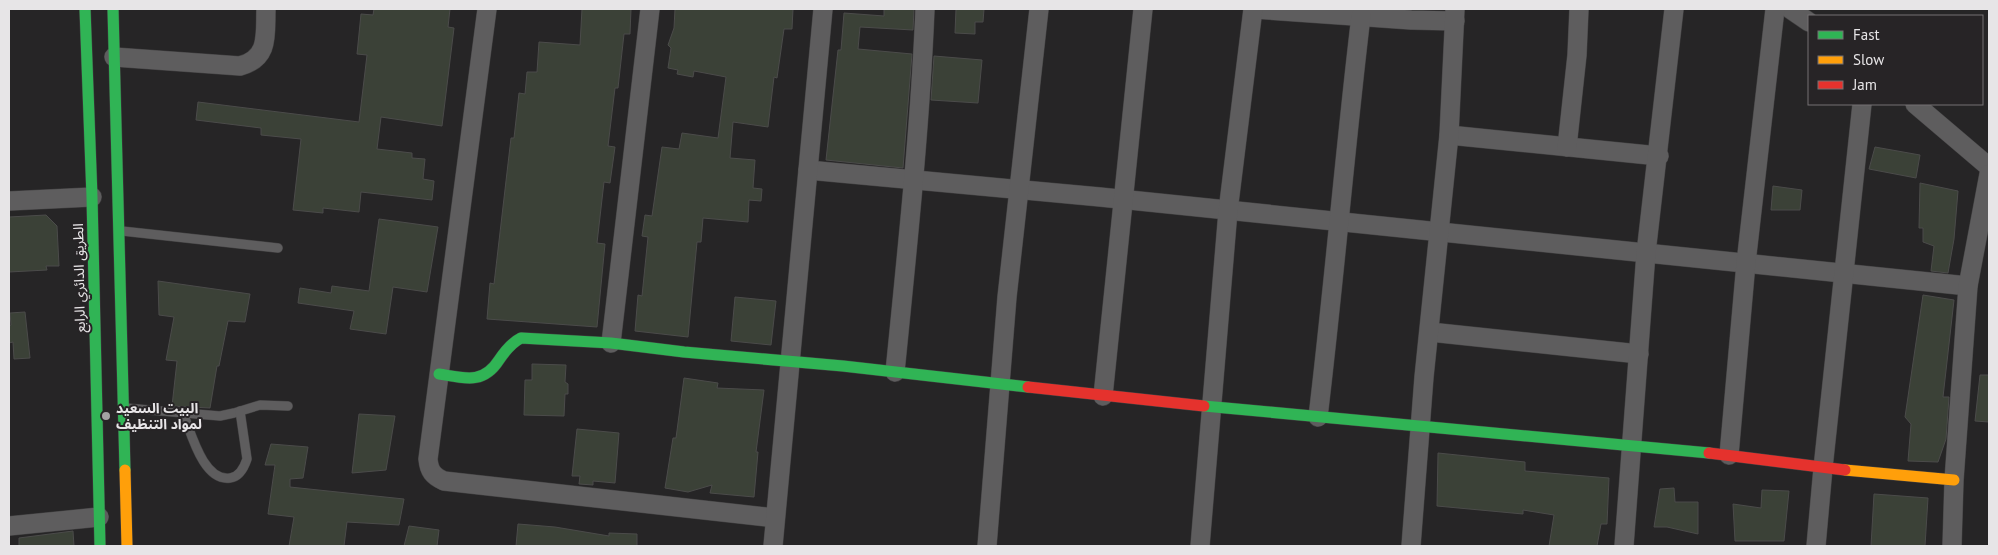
<svg xmlns="http://www.w3.org/2000/svg" width="1998" height="555" font-family="'PT Sans','Noto Sans Arabic',sans-serif">
  <style>
    .building { fill: #3b4137; stroke: #4b4b4a }
    .lines { fill: none; stroke-linecap: round; stroke-linejoin: round }
    .lane-casing { stroke: #424142; stroke-width: 10 }
    .street-casing { stroke: #424142; stroke-width: 20 }
    .fast-casing { stroke: #424142; stroke-width: 12 }
    .slow-casing { stroke: #424142; stroke-width: 12 }
    .jam-casing { stroke: #424142; stroke-width: 12 }
    .lane { stroke: #5e5d5e; stroke-width: 9 }
    .street { stroke: #5e5d5e; stroke-width: 19 }
    .fast { stroke: #30b455; stroke-width: 11 }
    .slow { stroke: #ff9f0a; stroke-width: 11 }
    .jam { stroke: #e5322d; stroke-width: 11 }
    .poi-dot { fill: #a3a2a3; stroke: #272426; stroke-width: 2 }
    .labels { text-anchor: middle; stroke-width: 4; stroke-linejoin: round; paint-order: stroke }
    .street-label { font-size: 14px; fill: #e7e5e7; stroke: #272426 }
    .poi-label { font-size: 14px; font-weight: bold; fill: #e7e5e7; stroke: #272426; text-anchor: start }
  </style>
  <rect width="100%" height="100%" fill="#262526"/>
  <g class="building">
    <polygon points="374,9 450,9 448,27 454,28 442,126 381,117 377,149 412,153 412,158 425,159 423,179 434,181 432,200 361,192 359,212 323,208 323,213 293,210 301,139 261,135 261,128 196,120 198,102 359,122 367,55 357,54 361,14 373,15"/>
    <polygon points="582,9 631,9 630,34 624,34 618,88 615,88 608,146 615,147 610,183 604,182 597,243 605,244 597,327 487,319 490,283 494,284 511,138 514,138 519,93 525,94 527,72 537,72 539,42 580,45"/>
    <polygon points="675,9 793,9 792,29 784,29 777,78 774,77 768,127 733,122 730,158 755,160 753,188 762,189 761,201 749,200 748,222 703,218 701,242 697,242 688,337 635,331 638,295 642,296 648,237 642,236 645,215 652,216 662,147 679,149 682,133 718,138 726,77 694,71 693,77 677,74 678,70 668,68 671,48 668,45 674,28"/>
    <polygon points="884,9 914,9 913,30 860,27 858,49 912,54 903,168 826,160 838,50 841,50 844,13 884,16"/>
    <polygon points="956,9 984,9 983,22 975,22 975,34 955,33"/>
    <polygon points="934,56 982,60 978,103 931,100"/>
    <polygon points="1875,147 1920,155 1916,178 1869,169"/>
    <polygon points="1920,183 1958,191 1954,239 1948,273 1931,271 1934,246 1923,242 1923,228 1919,228"/>
    <polygon points="1773,186 1802,190 1800,210 1771,210"/>
    <polygon points="46,215 57,226 59,266 46,266 47,270 9,272 9,217"/>
    <polygon points="379,219 438,227 427,292 393,287 386,334 350,329 354,311 298,303 300,288 331,293 332,286 369,291"/>
    <polygon points="158,281 250,294 245,322 228,321 219,366 217,366 210,408 172,406 177,361 166,360 174,317 159,315"/>
    <polygon points="1923,295 1954,300 1943,397 1949,397 1946,439 1938,462 1908,461 1911,424 1905,417"/>
    <polygon points="735,297 776,301 771,345 731,341"/>
    <polygon points="25,312 30,358 14,359 13,342 9,343 9,326 11,325 10,313"/>
    <polygon points="532,364 566,365 565,382 568,384 568,394 565,394 564,416 524,415 525,380 532,380"/>
    <polygon points="1980,375 1989,375 1989,422 1975,421"/>
    <polygon points="684,378 718,383 717,388 764,390 756,452 758,452 754,497 710,493 712,485 688,492 665,488 673,438 676,438"/>
    <polygon points="359,414 395,416 386,470 352,473"/>
    <polygon points="577,429 619,433 615,483 593,481 593,485 579,484 580,476 572,476"/>
    <polygon points="271,444 308,447 303,478 290,479 290,487 404,499 399,525 347,522 344,546 289,546 294,517 268,514 275,465 265,465"/>
    <polygon points="1438,453 1525,462 1525,471 1609,478 1607,524 1601,524 1597,546 1549,546 1554,515 1523,510 1523,514 1437,506"/>
    <polygon points="1674,488 1675,502 1698,502 1698,534 1667,527 1654,527 1660,489"/>
    <polygon points="1762,490 1789,491 1784,541 1735,541 1733,504 1761,508"/>
    <polygon points="1874,494 1928,498 1925,546 1871,546"/>
    <polygon points="518,524 555,527 609,536 609,533 637,534 637,546 516,546"/>
    <polygon points="409,526 439,530 437,546 404,546"/>
    <polygon points="73,531 74,546 19,546 19,538"/>
  </g>
  <g class="lines">
    <defs>
      <g id="lane">
        <polyline points="122,231 278,248"/>
        <polyline points="126,408 220,416 234,413 260,405 288,406"/>
        <path d="M183,413C191,432 203,482 230,478C239,477 244,468 247,459L240,411"/>
      </g>
      <g id="street">
        <path d="M487,9L428,459C429,471 433,476 444,481L775,518"/>
        <polyline points="1254,9 1411,20 1455,21"/>
        <polyline points="1790,9 1809,22"/>
        <path d="M114,57L240,66C270,58 265,34 266,9"/>
        <polyline points="1915,104 1989,167"/>
        <polyline points="1449,135 1659,156"/>
        <polyline points="1567,147 1577,55 1579,9"/>
        <polyline points="808,170 1100,197 1968,286"/>
        <polyline points="9,201 92,197"/>
        <polyline points="1430,332 1639,354"/>
        <polyline points="611,343 650,9"/>
        <path d="M895,372C907,251 920,130 925,9"/>
        <polyline points="1103,396 1143,9"/>
        <path d="M1318,417C1334,284 1345,149 1361,16"/>
        <polyline points="1729,455 1746,263 1775,9"/>
        <polyline points="9,526 99,517"/>
        <polyline points="773,546 823,9"/>
        <polyline points="987,546 1007,297 1039,9"/>
        <polyline points="1200,546 1228,211 1253,9"/>
        <polyline points="1411,546 1424,377 1449,135 1455,9"/>
        <polyline points="1624,546 1646,253 1674,9"/>
        <polyline points="1816,546 1823,468 1862,104"/>
        <polyline points="1952,546 1954,480 1968,286 1989,174"/>
      </g>
      <g id="fast">
        <polyline points="85,9 92,197 100,546"/>
        <polyline points="113,9 125,470"/>
        <path d="M439,374C464,378 483,385 499,360C505,351 511,343 521,338L611,343L684,352L843,366L1028,387"/>
        <polyline points="1204,406 1709,453"/>
      </g>
      <g id="slow">
        <polyline points="125,470 127,546"/>
        <polyline points="1845,470 1954,480"/>
      </g>
      <g id="jam">
        <polyline points="1028,387 1204,406"/>
        <polyline points="1709,453 1845,470"/>
      </g>
    </defs>
    <use href="#lane" class="lane-casing"/>
    <use href="#street" class="street-casing"/>
    <use href="#fast" class="fast-casing"/>
    <use href="#slow" class="slow-casing"/>
    <use href="#jam" class="jam-casing"/>
    <use href="#lane" class="lane"/>
    <use href="#street" class="street"/>
    <use href="#fast" class="fast"/>
    <use href="#slow" class="slow"/>
    <use href="#jam" class="jam"/>
  </g>
  <circle class="poi-dot" cx="106" cy="416" r="5"/>
  <g class="labels">
    <g class="street-label">
      <text transform="translate(79 278) rotate(-91)" y="5">الطريق الدائري الرابع</text>
    </g>
    <g class="poi-label">
      <text x="116" y="413">البيت السعيد<tspan x="116" dy="16">لمواد التنظيف</tspan></text>
    </g>
  </g>
  <rect width="1998" height="555" fill="none" stroke="#e7e5e7" stroke-width="20"/>
  <rect x="1808" y="15" width="175" height="90" fill="#272426" stroke="#747173"/>
  <rect x="1818" y="31" width="25" height="8" fill="#30b455" stroke="#747173"/>
  <text x="1853" y="40" font-size="15" fill="#e7e5e7">Fast</text>
  <rect x="1818" y="56" width="25" height="8" fill="#ff9f0a" stroke="#747173"/>
  <text x="1853" y="65" font-size="15" fill="#e7e5e7">Slow</text>
  <rect x="1818" y="81" width="25" height="8" fill="#e5322d" stroke="#747173"/>
  <text x="1853" y="90" font-size="15" fill="#e7e5e7">Jam</text>
</svg>
